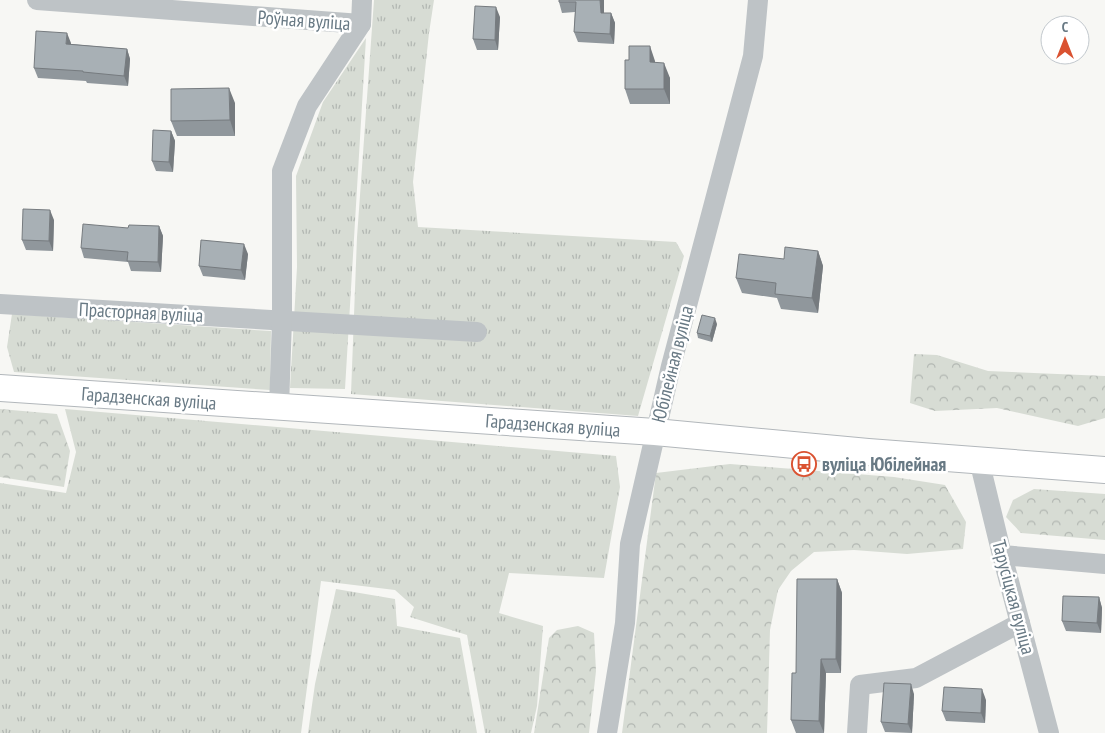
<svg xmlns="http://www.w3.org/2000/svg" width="1105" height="733" font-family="'PT Sans Narrow',sans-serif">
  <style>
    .grass { fill: url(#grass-tufts) }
    .forest { fill: url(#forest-crowns) }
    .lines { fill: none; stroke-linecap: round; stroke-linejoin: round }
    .major-casing { stroke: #b2b7bb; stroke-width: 28 }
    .minor { stroke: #bec3c6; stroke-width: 20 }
    .major { stroke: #fff; stroke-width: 26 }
    .wall { fill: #90979c }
    .shaded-wall { fill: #767b7f }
    .building { fill: #a8b0b5; stroke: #767b7f }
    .labels { text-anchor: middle; stroke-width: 5; stroke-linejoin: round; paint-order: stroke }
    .street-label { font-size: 19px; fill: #687984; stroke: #fff }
    .poi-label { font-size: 19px; font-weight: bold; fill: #687984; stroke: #fff; text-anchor: start }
  </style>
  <defs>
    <pattern id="grass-tufts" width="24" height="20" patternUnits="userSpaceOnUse" patternTransform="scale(1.25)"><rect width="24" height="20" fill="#d7dcd4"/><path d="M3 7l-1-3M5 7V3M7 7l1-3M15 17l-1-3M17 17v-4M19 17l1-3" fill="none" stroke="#b2b7b2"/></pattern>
    <pattern id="forest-crowns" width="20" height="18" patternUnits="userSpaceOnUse" patternTransform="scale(1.25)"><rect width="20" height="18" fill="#d7dcd4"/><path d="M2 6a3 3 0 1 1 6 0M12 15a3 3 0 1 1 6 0" fill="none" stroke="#b2b7b2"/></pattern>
  </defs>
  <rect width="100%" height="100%" fill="#f7f7f4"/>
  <g class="grass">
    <polygon points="374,0 434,0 429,33 413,182 418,227 676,242 684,256 638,416 351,394 357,237"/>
    <polygon points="366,38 345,389 290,388 297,267 296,176 323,102"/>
    <polygon points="12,314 271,331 270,390 14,372 7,347"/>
    <polygon points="65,409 616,456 620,487 604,578 509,573 499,613 543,626 537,706 531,733 485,733 467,635 410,617 414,607 395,590 321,581 301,733 0,733 0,483 66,493 76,452"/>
    <polygon points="336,589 395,599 397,626 460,638 477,733 308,733 315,684"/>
  </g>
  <g class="forest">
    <polygon points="914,354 937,355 988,371 1105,376 1105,418 1078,426 997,408 935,411 910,403"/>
    <polygon points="0,409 57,414 70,451 64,487 0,477"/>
    <polygon points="730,464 894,477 945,485 966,522 963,549 907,554 854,550 814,552 791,571 778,590 770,630 767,733 622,733 656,473"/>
    <polygon points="1034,489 1105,494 1105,540 1021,533 1006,517 1013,500"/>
    <polygon points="578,626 594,633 596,671 589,733 534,733 549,638 557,630"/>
  </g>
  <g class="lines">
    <defs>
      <polyline id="major" points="0,388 655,432 868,452 1105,470"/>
    </defs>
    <use href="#major" class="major-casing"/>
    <g class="minor">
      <polyline points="37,0 361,24"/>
      <polyline points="0,304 477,332"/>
      <polyline points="279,407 282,320 282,171 307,106 361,24 362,0"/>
      <polyline points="979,460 1002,555 1049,733"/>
      <polyline points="1002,555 1105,564"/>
      <polyline points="607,733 625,623 630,544 671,366 753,56 758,0"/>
      <polyline points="857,733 860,685 916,678 1020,623"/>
    </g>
    <use href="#major" class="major"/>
  </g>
  <g class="wall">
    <polygon points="559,0 604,0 604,13 611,13 615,23 614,44 578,42 574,32 575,12 562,13 559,2"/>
    <polygon points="500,17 498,50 477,50 473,39"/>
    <polygon points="71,43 71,44 127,49 130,59 128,86 87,83 86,81 38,78 34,68"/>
    <polygon points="655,61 655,63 670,78 670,104 630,104 625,89"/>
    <polygon points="235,103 235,136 177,136 171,121"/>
    <polygon points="171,131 175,141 173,172 156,171 152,161"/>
    <polygon points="54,220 53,251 26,250 22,240"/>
    <polygon points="159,226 163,236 161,272 131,271 128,262 84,258 81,248"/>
    <polygon points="818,251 823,266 818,313 781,309 777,298 742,293 736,278 784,259"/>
    <polygon points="248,254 245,280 203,276 199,266"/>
    <polygon points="717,324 712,342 698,338 697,333"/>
    <polygon points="837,579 842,593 841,673 826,673 824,733 796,733 791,720"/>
    <polygon points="1099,597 1102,608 1101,633 1066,631 1062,621"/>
    <polygon points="914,694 912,733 885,732 881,722"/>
    <polygon points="986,700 985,723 946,721 942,711"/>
  </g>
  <g class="shaded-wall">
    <polygon points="600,0 604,0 604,23 601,13"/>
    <polygon points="496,7 500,17 498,50 495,40"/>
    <polygon points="611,13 615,23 614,44 610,34"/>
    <polygon points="67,33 71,43 70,54 66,44"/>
    <polygon points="650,46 655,61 655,77 650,62"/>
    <polygon points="127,49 130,59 128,86 124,76"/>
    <polygon points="664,63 670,78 670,104 664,89"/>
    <polygon points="229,88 235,103 235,136 230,120"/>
    <polygon points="171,131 175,141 173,172 169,162"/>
    <polygon points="50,210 54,220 53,251 49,241"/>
    <polygon points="159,226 163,236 161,272 158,262"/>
    <polygon points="244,244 248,254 245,280 241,270"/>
    <polygon points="818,251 823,266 818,313 812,298"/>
    <polygon points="715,318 717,324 712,342 710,336"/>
    <polygon points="837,579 842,593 841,673 836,659"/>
    <polygon points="1099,597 1102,608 1101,633 1097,623"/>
    <polygon points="821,659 826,673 824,733 819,721"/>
    <polygon points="911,684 914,694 912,733 908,724"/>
    <polygon points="982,689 986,700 985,723 981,713"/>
  </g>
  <g class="building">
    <polygon points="559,0 600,0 601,13 611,13 610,34 574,32 576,2 559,2"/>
    <polygon points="475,6 496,7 495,40 473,39"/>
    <polygon points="36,31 67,33 66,44 127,49 124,76 83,72 83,71 34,68"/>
    <polygon points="629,46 650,46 650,62 664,63 664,89 625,89 625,60 629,60"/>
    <polygon points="229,88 230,120 171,121 171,89"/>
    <polygon points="153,130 171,131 169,162 152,161"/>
    <polygon points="23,209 50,210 49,241 22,240"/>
    <polygon points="83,224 128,228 129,225 159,226 158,262 127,261 128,252 81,248"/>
    <polygon points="201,240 244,244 241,270 199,266"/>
    <polygon points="785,247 818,251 812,298 775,294 776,283 736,278 739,254 784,259"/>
    <polygon points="702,315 715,318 710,336 697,333"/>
    <polygon points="797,579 837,579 836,659 821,659 819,721 791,720 792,673 796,673"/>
    <polygon points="1063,596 1099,597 1097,623 1062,621"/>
    <polygon points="884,683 911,684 908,724 881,722"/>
    <polygon points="944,687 982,689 981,713 942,711"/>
  </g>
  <defs>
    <symbol id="bus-ring" viewBox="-11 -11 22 22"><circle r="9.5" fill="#fff" stroke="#da5231" stroke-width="1.5"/><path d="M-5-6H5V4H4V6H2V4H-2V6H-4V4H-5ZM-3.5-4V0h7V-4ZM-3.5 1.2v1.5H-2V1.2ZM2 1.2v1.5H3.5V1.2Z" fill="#da5231"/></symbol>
  </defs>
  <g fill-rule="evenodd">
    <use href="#bus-ring" x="790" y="450" width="28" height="28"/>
  </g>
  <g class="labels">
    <g class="street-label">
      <text transform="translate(304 20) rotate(4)" y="7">Роўная вуліца</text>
      <text transform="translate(141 312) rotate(3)" y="7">Прасторная вуліца</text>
      <text transform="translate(672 364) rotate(-76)" y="7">Юбілейная вуліца</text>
      <text transform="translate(149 398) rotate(4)" y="7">Гарадзенская вуліца</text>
      <text transform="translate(553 425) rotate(4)" y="7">Гарадзенская вуліца</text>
      <text transform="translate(1014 597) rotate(75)" y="7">Тарусіцкая вуліца</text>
    </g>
    <g class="poi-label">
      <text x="822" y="471">вуліца Юбілейная</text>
    </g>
  </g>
  <g transform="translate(1065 40)"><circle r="24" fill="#ffffff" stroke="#c3c9ce"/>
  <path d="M0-4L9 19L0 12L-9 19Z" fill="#da5231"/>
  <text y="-8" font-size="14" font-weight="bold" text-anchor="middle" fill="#687984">С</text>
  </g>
</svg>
